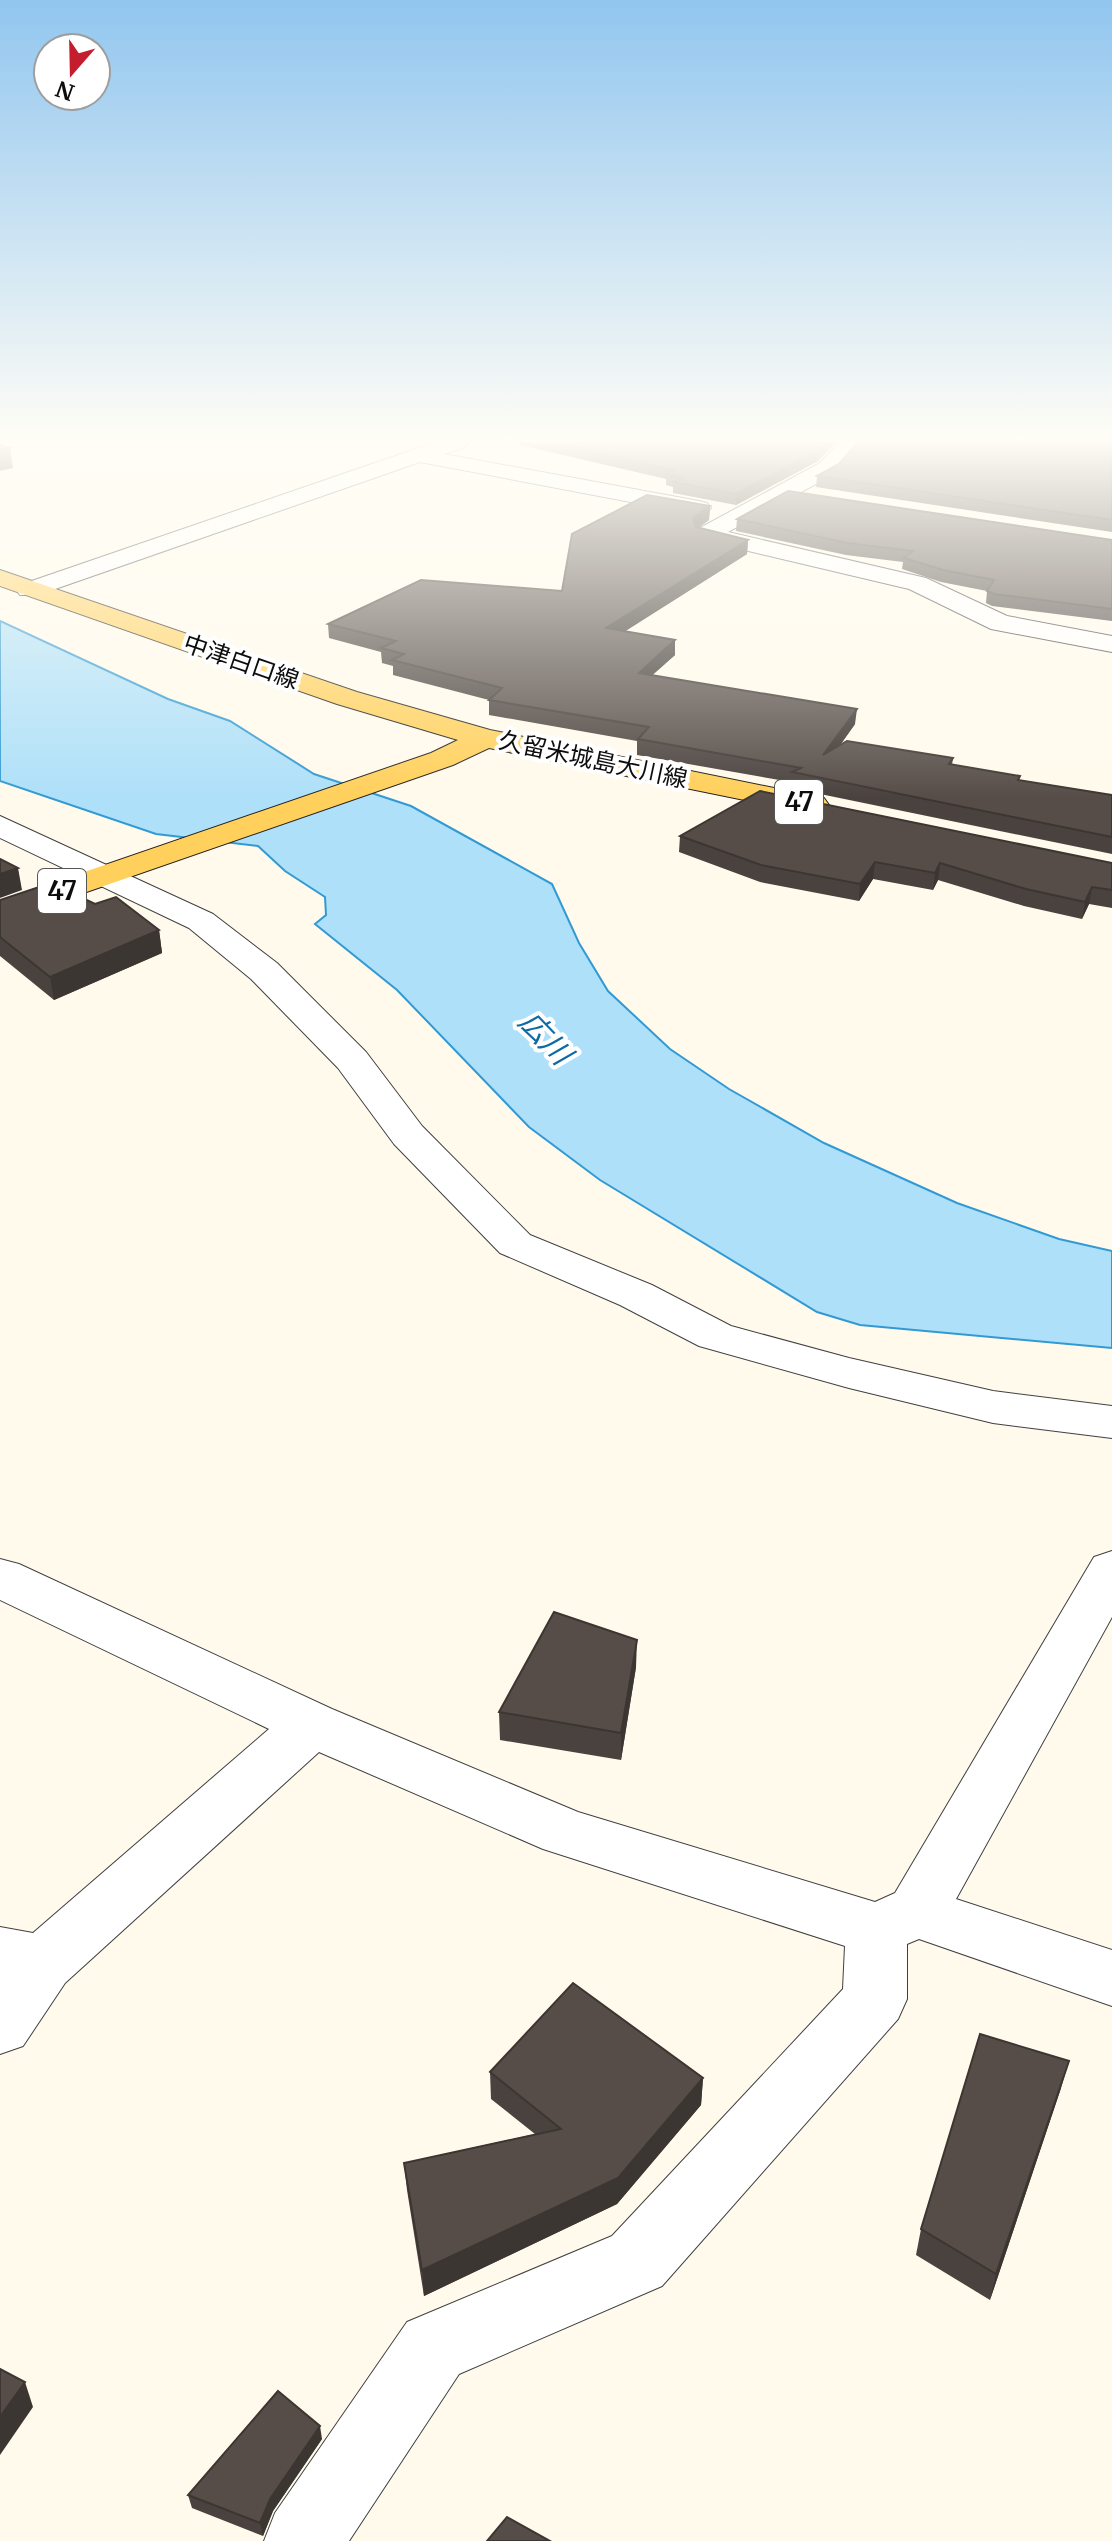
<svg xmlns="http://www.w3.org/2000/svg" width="1112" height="2541" font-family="Merriweather,'Noto Sans JP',serif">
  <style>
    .water { fill: #aee0f9; stroke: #319ad4; stroke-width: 2 }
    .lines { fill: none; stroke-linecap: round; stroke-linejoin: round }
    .minor-casing { stroke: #404040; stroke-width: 2 }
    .major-casing { stroke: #1e1e1e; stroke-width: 2 }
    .minor { fill: #fff; fill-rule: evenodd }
    .major { fill: #ffd05c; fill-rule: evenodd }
    .wall { fill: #4a423e }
    .shaded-wall { fill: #3c3632 }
    .building { fill: #564d48; stroke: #3c3632; stroke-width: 2 }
    .labels { text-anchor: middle; stroke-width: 8; stroke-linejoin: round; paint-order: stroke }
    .far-street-label { font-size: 24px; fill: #0d0d0d; stroke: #fff }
    .shield { fill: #fff; stroke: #565656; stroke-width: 2 }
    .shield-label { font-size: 26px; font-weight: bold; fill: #0d0d0d }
    .water-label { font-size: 30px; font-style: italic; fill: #0f6aa5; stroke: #fff }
  </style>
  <rect width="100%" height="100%" fill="#fffaec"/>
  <polygon class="water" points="0,621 168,699 230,721 314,774 411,806 552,884 579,943 608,991 670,1049 729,1089 824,1143 957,1203 1059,1239 1112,1251 1112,1348 860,1325 817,1312 600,1180 529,1127 397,990 315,924 326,915 325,897 285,871 258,846 156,834 0,781"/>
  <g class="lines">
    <defs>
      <g id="minor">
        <polygon points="436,442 468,442 465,447 444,454 699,501 707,503 711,508 707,513 699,515 420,462 38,595 20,595 16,590 20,585"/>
        <polygon points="840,442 863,442 836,473 728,532 926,578 1007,616 1112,636 1112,652 991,629 909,589 698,539 694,534 698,529 820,463"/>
        <polygon points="0,816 213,914 277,963 366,1052 422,1126 530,1235 652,1285 731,1326 849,1358 993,1391 1112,1406 1112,1438 993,1423 849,1388 699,1346 620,1305 500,1253 394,1144 338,1068 251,979 189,928 0,838"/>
        <polygon points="1112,1551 1112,1617 956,1899 1112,1950 1112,2006 919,1939 907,1944 907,1999 898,2019 662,2286 459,2374 349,2541 264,2541 275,2513 407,2322 612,2236 843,1989 845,1946 543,1849 319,1752 65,1983 23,2046 0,2054 0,1927 33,1933 269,1729 0,1600 0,1559 19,1564 332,1709 578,1812 875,1902 895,1893 1094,1557"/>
      </g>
      <polygon id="major" points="0,570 357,692 490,730 813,796 824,798 829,805 824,812 813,814 489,748 453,765 0,922 0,901 431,753 458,740 337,704 0,586"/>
    </defs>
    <use href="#minor" class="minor-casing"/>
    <use href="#major" class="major-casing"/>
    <use href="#minor" class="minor"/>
    <use href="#major" class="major"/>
  </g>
  <g class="wall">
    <polygon points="520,442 836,442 818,461 736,505 673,493 673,487 666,485 666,479 520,445"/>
    <polygon points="1112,442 1112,532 816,487 817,476 839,464"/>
    <polygon points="710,506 709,520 698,528 748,540 747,554 624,632 675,655 652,675 855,724 840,745 953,758 952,765 1020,780 1112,795 1112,854 791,788 791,782 637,755 637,741 489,715 489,700 393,675 393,666 382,663 381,652 329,638 328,624 562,591"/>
    <polygon points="737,519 1112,540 1112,621 992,606 986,603 987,591 941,582 902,569 903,562 846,555 736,531"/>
    <polygon points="680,836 1112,863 1112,908 1089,904 1082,919 1024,906 938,880 933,890 873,879 859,901 760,882 679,852"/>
    <polygon points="0,900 95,904 159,930 162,953 54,1000 0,956"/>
    <polygon points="636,1667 621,1760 500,1740 499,1712"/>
    <polygon points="490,2072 703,2078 701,2105 617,2204 424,2296 407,2190 404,2163 535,2134 491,2099"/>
    <polygon points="1061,2088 990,2300 916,2255 921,2229"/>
    <polygon points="322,2439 273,2511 263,2536 192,2508 188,2495"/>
  </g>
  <g class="shaded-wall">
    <polygon points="826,442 836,442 818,461 736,505 736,494"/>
    <polygon points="10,448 13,468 0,471 0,451"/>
    <polygon points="710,506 709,520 692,532 693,518"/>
    <polygon points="748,540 747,554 606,643 606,628"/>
    <polygon points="675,640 675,655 638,688 639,673"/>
    <polygon points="857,709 855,724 822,771 823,755"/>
    <polygon points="875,862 873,879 859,901 860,884"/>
    <polygon points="940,863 938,880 933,890 935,873"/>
    <polygon points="18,868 22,890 0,898 0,874"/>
    <polygon points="1092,887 1089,904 1082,919 1085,902"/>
    <polygon points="159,930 162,953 54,1000 50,977"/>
    <polygon points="637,1640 636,1667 621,1760 621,1733"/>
    <polygon points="1069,2061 1061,2088 990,2300 996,2274"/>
    <polygon points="703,2078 701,2105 617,2204 424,2296 422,2270"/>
    <polygon points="25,2382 33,2407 0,2455 0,2417"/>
    <polygon points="320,2426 322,2439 273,2511 263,2536 260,2523 270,2499"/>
  </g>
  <g class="building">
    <polygon points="554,442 826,442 819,450 736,494 674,482 683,478 666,474 674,470"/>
    <polygon points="858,442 1112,442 1112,520 817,476 839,464"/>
    <polygon points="0,445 10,448 0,451"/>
    <polygon points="788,491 1112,540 1112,609 994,594 987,591 994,580 943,570 904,558 913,551 847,543 737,519"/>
    <polygon points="647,495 710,506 693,518 696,527 748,540 606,628 675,640 639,673 857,709 823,755 847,741 953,758 949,764 1020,776 1018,780 1112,795 1112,837 792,772 801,768 638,739 649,727 489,700 502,688 392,660 404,654 381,648 396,641 328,624 421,580 562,591 572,534"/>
    <polygon points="760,791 1112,863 1112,890 1092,887 1085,902 1026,889 940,863 935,873 875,862 860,884 761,865 680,836"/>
    <polygon points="0,859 18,868 0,874"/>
    <polygon points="51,883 95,904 116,897 159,930 50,977 0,937 0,900"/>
    <polygon points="554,1612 637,1640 621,1733 499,1712"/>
    <polygon points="573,1983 703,2078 618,2178 422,2270 404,2163 561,2129 490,2072"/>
    <polygon points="980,2034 1069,2061 996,2274 921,2229"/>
    <polygon points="0,2369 25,2382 0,2417"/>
    <polygon points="278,2391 320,2426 270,2499 260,2523 188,2495"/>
    <polygon points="507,2517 550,2541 487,2541"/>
  </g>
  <linearGradient id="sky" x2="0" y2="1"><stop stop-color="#91c6ef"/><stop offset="0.55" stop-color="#fffdf6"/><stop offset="1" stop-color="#fffdf6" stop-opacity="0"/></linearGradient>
  <rect width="1112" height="798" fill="url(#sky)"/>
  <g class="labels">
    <g class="far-street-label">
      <text transform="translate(241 662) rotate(19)" y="8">中津白口線</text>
      <text transform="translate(593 760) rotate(12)" y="8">久留米城島大川線</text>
    </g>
    <g class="shield">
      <rect x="775" y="780" width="48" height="44" rx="6"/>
      <rect x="38" y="869" width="48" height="44" rx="6"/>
    </g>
    <g class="shield-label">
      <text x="799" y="811">47</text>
      <text x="62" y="900">47</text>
    </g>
    <g class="water-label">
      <text transform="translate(545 1038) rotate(46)" y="10">広川</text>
    </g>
  </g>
  <g transform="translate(72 72) rotate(200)"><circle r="38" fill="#ffffff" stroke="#9e9e9e" stroke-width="2"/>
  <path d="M0-6L14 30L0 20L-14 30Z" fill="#c41d2d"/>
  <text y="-12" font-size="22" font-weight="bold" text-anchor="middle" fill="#0d0d0d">N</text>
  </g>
</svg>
